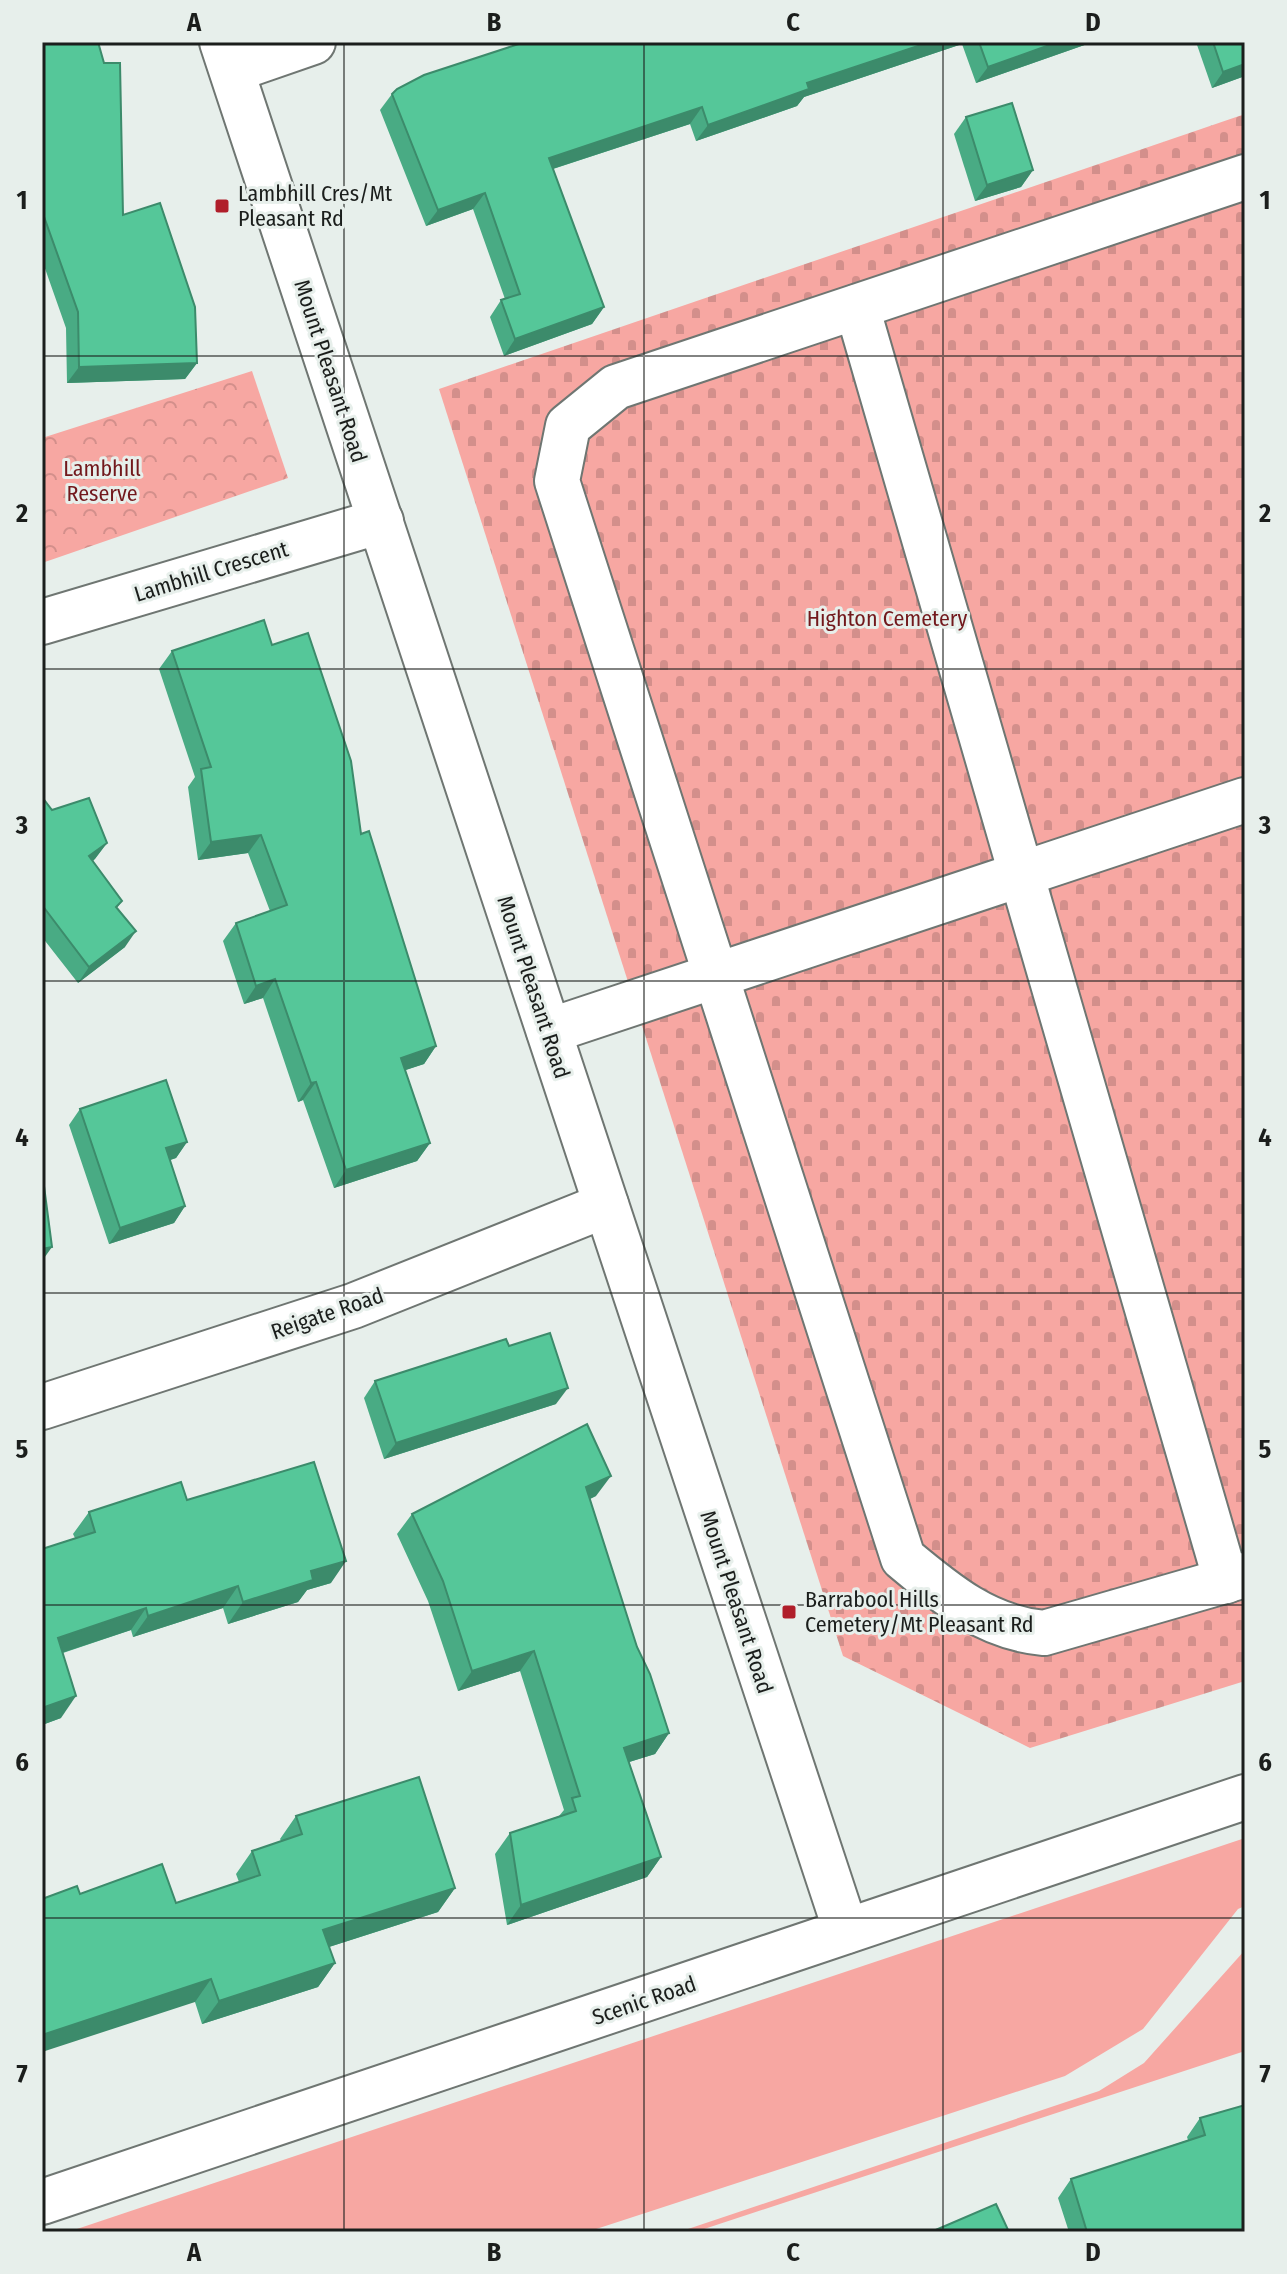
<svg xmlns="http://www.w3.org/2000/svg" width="1287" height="2274" font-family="'Fira Sans Condensed',sans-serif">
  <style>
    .grass { fill: #f7a7a2 }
    .cemetery { fill: url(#cemetery-stones) }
    .park { fill: url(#park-crowns) }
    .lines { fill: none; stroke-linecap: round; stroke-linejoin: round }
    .minor-casing { stroke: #6f7672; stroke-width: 48 }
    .major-casing { stroke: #6f7672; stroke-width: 48 }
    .minor { stroke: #fff; stroke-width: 44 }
    .major { stroke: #fff; stroke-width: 44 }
    .wall { fill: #49ab84 }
    .shaded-wall { fill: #3c8b6b }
    .building { fill: #55c799; stroke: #3c8b6b; stroke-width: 2 }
    .grid { fill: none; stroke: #1b1e1c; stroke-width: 2; stroke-opacity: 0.55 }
    .poi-dot { fill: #b01e2a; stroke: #e7efeb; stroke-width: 3 }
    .labels { text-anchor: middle; stroke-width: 6; stroke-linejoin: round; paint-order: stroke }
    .poi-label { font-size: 22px; fill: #1b1e1c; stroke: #e7efeb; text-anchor: start }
    .street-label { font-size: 22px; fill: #1b1e1c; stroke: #e7efeb }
    .park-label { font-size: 22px; fill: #72181c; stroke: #e7efeb }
    .neatline { fill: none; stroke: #1b1e1c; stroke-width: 3 }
    .grid-label { font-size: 26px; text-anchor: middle; font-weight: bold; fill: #1b1e1c }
  </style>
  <defs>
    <pattern id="cemetery-stones" width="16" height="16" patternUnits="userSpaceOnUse" patternTransform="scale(2)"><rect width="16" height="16" fill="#f7a7a2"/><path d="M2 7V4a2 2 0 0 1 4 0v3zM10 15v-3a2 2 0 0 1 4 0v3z" fill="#d38f8b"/></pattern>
    <pattern id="park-crowns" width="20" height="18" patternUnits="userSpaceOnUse" patternTransform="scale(2)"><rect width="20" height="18" fill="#f7a7a2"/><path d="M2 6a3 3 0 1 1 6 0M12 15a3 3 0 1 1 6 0" fill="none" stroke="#d38f8b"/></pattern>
  </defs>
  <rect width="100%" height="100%" fill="#e7efeb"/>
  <g class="grass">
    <polygon points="1245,1838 1245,1906 1238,1909 1143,2029 1065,2076 587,2232 68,2232"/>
    <polygon points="1245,1950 1245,2051 695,2232 679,2232 1099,2091 1144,2063"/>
  </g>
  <polygon class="cemetery" points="1245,114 1245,1681 1030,1748 843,1656 439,389"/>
  <polygon class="park" points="252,371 288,478 42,563 42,438"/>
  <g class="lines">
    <defs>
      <g id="minor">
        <polyline points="222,42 846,1931"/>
        <polyline points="232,70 313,42"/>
        <path d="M1245,177L616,387L568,426L557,481L903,1558C946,1594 987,1628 1044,1633L1245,1575"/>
        <polyline points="857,307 1226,1581"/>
        <polyline points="42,622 381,521"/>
        <polyline points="549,1031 1245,800"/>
        <polyline points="42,1407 353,1306 606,1205"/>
      </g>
      <polyline id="major" points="42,2202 1245,1797"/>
    </defs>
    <use href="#minor" class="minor-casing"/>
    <use href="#major" class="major-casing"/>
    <use href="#minor" class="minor"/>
    <use href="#major" class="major"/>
  </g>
  <g class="wall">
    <polygon points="42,42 123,215 197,363 185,379 67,383 66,328 42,260"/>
    <polygon points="525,42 1093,42 976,83 962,44 804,97 797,106 696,141 690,124 553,169 604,307 592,324 504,356 490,317 501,300 505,299 473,209 426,226 380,110 392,94"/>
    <polygon points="1196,42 1245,42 1245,76 1212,88"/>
    <polygon points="966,117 1033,170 1021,187 975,201 954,134"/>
    <polygon points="272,645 361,834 436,1046 424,1064 405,1070 430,1143 417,1161 334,1188 303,1100 298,1102 263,998 244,1004 223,941 236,923 270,911 248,853 198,860 188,787 195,777 159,669 172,651"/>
    <polygon points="42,797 52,810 107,843 93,861 122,901 117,908 125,947 78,983 42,937"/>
    <polygon points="80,1109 187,1142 176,1158 170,1160 185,1206 174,1223 109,1244 69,1125"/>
    <polygon points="509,1346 556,1404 384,1459 364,1398 375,1381"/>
    <polygon points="596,1496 590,1499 637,1647 669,1733 655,1754 629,1762 661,1857 647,1877 507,1925 495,1854 510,1833 559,1816 564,1810 520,1671 458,1691 428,1601 397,1534 412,1514"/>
    <polygon points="187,1500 331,1583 307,1590 298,1602 228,1624 223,1608 133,1637 131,1630 63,1653 61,1718 42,1725 42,1549 75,1538 73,1534 89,1512"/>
    <polygon points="296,1816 455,1888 438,1912 329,1947 335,1963 318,1987 202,2024 195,2002 80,1894 176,1903 239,1882 236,1874 252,1851 281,1841 280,1839"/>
    <polygon points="1200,2118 1245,2232 1069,2232 1058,2198 1071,2179 1188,2140 1187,2137"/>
  </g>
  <g class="shaded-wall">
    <polygon points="930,42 963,42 962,44 804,97 797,106 696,141 708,125 807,83"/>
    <polygon points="1058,42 1093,42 976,83 988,67"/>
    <polygon points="1245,64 1245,76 1212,88 1223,72"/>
    <polygon points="702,107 690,124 537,174 549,158"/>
    <polygon points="1033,170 1021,187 975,201 987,185"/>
    <polygon points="485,193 473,209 426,226 438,210"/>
    <polygon points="604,307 592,324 504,356 515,339"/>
    <polygon points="197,363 185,379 67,383 79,367"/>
    <polygon points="261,835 248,853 198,860 211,842"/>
    <polygon points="107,843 95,859 78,873 89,856"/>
    <polygon points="136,931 125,947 78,983 89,967"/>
    <polygon points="275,979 263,998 244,1004 256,986"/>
    <polygon points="436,1046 424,1064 388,1076 401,1058"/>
    <polygon points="316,1082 303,1100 298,1102 311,1083"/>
    <polygon points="187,1142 176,1158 155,1165 166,1148"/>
    <polygon points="430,1143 417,1161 334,1188 346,1170"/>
    <polygon points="185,1206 174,1223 109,1244 120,1228"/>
    <polygon points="52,1247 42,1261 42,1249"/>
    <polygon points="568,1388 556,1404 384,1459 396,1443"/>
    <polygon points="611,1476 596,1496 572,1507 586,1487"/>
    <polygon points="346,1561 331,1583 307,1590 298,1602 228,1624 243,1602 311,1571"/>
    <polygon points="238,1586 223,1608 133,1637 148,1616"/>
    <polygon points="146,1608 131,1630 43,1659 58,1638"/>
    <polygon points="534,1651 520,1671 458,1691 472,1671"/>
    <polygon points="76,1696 61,1718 42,1725 42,1708"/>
    <polygon points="669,1733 655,1754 610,1768 624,1748"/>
    <polygon points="661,1857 647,1877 507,1925 521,1905"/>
    <polygon points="455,1888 438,1912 307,1954 323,1930"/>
    <polygon points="335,1963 318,1987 202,2024 219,2001"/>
    <polygon points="211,1979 195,2002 42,2052 42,2035"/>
  </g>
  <g class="building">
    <polygon points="42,42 98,42 104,63 120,63 123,215 160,203 195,307 197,363 79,367 78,312 42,211"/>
    <polygon points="525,42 930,42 807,83 809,89 708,125 702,107 549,158 604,307 515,339 501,300 520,294 485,193 438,210 392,94 397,89 424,75"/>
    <polygon points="979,42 1058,42 988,67"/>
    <polygon points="1213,42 1245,42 1245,64 1223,72"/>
    <polygon points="1012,103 1033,170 987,185 966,117"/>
    <polygon points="264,620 272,645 308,633 351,761 361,834 369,831 436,1046 401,1058 430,1143 346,1170 316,1082 311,1083 275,979 256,986 236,923 287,905 261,835 211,842 201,769 211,767 172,651"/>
    <polygon points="42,797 52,810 89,798 107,843 89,856 122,901 116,907 136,931 89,967 42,905"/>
    <polygon points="166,1080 187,1142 166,1148 185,1206 120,1228 80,1109"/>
    <polygon points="42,1171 52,1247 42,1249"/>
    <polygon points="550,1333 568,1388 396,1443 375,1381 506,1339 509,1346"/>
    <polygon points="587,1424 611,1476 586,1487 637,1647 650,1674 669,1733 624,1748 661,1857 521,1905 510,1833 576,1811 572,1798 580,1796 534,1651 472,1671 443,1581 412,1514"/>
    <polygon points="314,1462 346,1561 311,1571 313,1580 243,1602 238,1586 148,1616 146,1608 58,1638 76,1696 42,1708 42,1549 95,1532 89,1512 181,1482 187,1500"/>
    <polygon points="419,1777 455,1888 323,1930 335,1963 219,2001 211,1979 42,2035 42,1899 77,1886 80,1894 162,1864 176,1903 260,1875 252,1851 302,1834 296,1816"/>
    <polygon points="1245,2105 1245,2232 1087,2232 1071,2179 1205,2135 1200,2118"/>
    <polygon points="996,2204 1009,2232 931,2232"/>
  </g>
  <path class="grid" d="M344,42V2232M644,42V2232M943,42V2232M42,356H1245M42,669H1245M42,981H1245M42,1293H1245M42,1605H1245M42,1918H1245"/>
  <g class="poi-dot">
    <rect x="214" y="198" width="16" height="16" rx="4"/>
    <rect x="781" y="1604" width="16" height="16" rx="4"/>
  </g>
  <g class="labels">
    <g class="poi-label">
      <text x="238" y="201">Lambhill Cres/Mt<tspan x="238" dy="25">Pleasant Rd</tspan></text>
      <text x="805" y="1607">Barrabool Hills<tspan x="805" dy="25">Cemetery/Mt Pleasant Rd</tspan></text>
    </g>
    <g class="street-label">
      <text transform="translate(331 371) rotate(72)" y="8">Mount Pleasant Road</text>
      <text transform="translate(211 571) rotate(-17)" y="8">Lambhill Crescent</text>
      <text transform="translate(534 987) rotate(72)" y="8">Mount Pleasant Road</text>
      <text transform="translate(327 1313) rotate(-19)" y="8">Reigate Road</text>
      <text transform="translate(737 1602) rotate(72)" y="8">Mount Pleasant Road</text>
      <text transform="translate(644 2000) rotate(-19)" y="8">Scenic Road</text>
    </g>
    <g class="park-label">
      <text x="102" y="476">Lambhill<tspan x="102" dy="25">Reserve</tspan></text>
      <text x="887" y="626">Highton Cemetery</text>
    </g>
  </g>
  <rect width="1287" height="2274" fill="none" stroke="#e7efeb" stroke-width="88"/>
  <rect x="44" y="44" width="1199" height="2186" class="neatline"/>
  <g class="grid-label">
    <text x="194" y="31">A</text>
    <text x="494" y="31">B</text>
    <text x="793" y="31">C</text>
    <text x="1093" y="31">D</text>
    <text x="22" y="209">1</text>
    <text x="1265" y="209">1</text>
    <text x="22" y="522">2</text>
    <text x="1265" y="522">2</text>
    <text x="22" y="834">3</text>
    <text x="1265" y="834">3</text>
    <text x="22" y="1146">4</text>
    <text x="1265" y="1146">4</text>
    <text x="22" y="1458">5</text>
    <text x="1265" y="1458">5</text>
    <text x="22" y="1771">6</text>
    <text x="1265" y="1771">6</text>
    <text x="22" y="2083">7</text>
    <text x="1265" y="2083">7</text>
    <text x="194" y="2261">A</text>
    <text x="494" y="2261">B</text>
    <text x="793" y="2261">C</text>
    <text x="1093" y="2261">D</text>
  </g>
</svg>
